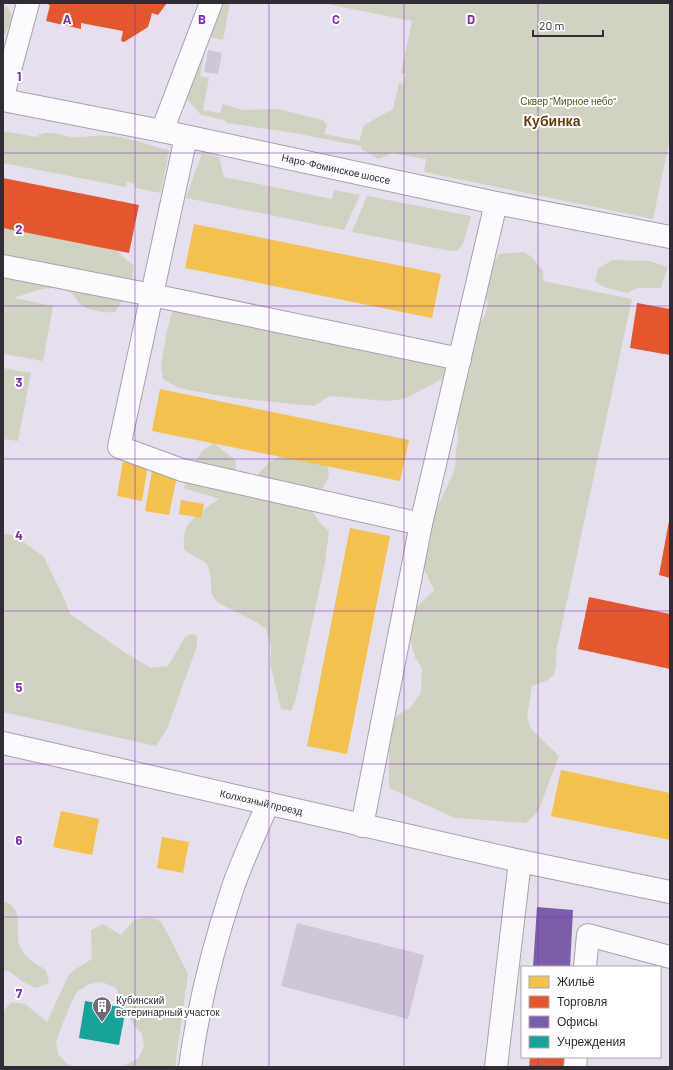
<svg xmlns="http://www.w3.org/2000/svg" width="673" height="1070" font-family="Barlow,sans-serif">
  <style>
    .green { fill: #d1d3c2 }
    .homes { fill: #f2c14e }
    .shops { fill: #e4572e }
    .offices { fill: #7b5ea7 }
    .public { fill: #17a398 }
    .building { fill: #cfc7d8 }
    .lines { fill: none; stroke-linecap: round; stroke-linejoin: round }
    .minor-casing { stroke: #a8a2ad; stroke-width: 24 }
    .minor { stroke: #fbfafc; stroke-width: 22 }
    .grid { fill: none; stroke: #7b2cbf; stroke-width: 1; stroke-opacity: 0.55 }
    .labels { text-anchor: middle; stroke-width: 4; stroke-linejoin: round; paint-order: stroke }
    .park-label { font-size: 10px; fill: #4d581a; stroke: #fff }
    .street-label { font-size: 10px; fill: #302b35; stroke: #fff }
    .poi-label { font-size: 10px; fill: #302b35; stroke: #fff; text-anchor: start }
    .district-label { font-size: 14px; font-weight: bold; fill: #633c0c; stroke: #fff }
    .grid-label { font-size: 13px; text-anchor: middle; font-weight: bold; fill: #7b2cbf; stroke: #fff; stroke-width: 4; stroke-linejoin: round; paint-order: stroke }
  </style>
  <rect width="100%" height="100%" fill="#e6dfed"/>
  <g class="green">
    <polygon points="220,3 230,3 223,40 207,36"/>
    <polygon points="322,3 670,3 670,138 653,219 424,172 426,158 425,159 393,153 378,159 361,149 361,146 294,133 227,123 224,120 201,115 187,99 197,48 205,49 200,76 209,78 203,110 220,113 223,104 242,110 277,109 323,120 327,125 324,134 360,141 360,137 364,125 393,109 399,83 403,84 406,74 401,73 412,21"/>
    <polygon points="7,6 13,18 5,34 3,34 3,7"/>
    <path d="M3,131L36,137C46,128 60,136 72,137C85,138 98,134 112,136C132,138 150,146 169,150L161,193L135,188V184L127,182L126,187L3,163Z"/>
    <polygon points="202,153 219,157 224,177 332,199 334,190 360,195 344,230 186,198"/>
    <polygon points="367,196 471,216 463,244 458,250 451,251 352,232"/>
    <path d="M15,226L111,244L122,256L134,266L131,287L115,312C106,313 87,311 80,304C75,298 73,292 65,290C48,284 30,293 14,298L53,306L43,361L3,354V229Z"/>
    <path d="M523,252L532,257L543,271V281L632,299L556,652C557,677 555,678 532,686L527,717L531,729L559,756L538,812L526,823L455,818L389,788V732L392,721L401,713L411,707L421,692L422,668L415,657L409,635L417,607L434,590L420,561L434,514L455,469L456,450L458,439L457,413L478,327L485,315L488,303L484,293V280L499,254Z"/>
    <polygon points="612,260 649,261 668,267 661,288 637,288 627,293 604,287 595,281 598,269"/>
    <polygon points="174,304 456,355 444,378 404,399 386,401 330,396 314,406 234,398 188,390 177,387 163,379 161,366 167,331"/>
    <polygon points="3,368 31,373 18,441 3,439"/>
    <path d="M214,443L236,461L235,479H254L270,461L285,454L327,463L329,476L323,487L309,507L321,524L329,531L325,563L295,702L291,711L281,709L270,663L271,648L266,629L256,622L217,602L211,593V581L209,569L206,563L184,550C184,542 183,535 186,528C189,520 211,504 219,499L184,488L188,473L202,451Z"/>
    <polygon points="3,534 14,535 44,557 62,594 70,614 124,652 151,668 168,666 185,637 191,634 197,636 197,646 167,729 156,746 3,712"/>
    <path d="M3,901C27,909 13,931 20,947C25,958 36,964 46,970L49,983L35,988L22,981L10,972L3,970Z"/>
    <polygon points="148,917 160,921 168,934 188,974 175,1067 121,1067 138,1059 144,1047 142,1034 133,1024 116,988 102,982 89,984 77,992 71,1003 56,1041 58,1054 66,1063 75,1067 3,1067 3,1012 11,1002 25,1004 47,1022 69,974 79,967 92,959 91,930 103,924 121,935 134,920"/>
  </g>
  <g class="homes">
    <polygon points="194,224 441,274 432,318 185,268"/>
    <polygon points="160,389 409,440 400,481 152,431"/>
    <polygon points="123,461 148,465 142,501 117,496"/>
    <polygon points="152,471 177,476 169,515 145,511"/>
    <polygon points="181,500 204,504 201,518 179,514"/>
    <polygon points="350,528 390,536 347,754 307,746"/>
    <polygon points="561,770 670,793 670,840 551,816"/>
    <polygon points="61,811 99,819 92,855 53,847"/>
    <polygon points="162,837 189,842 183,873 157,868"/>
  </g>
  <g class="shops">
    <polygon points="44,3 167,3 158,15 152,13 148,27 124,42 121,41 123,31 81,23 81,29 46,21 50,5"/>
    <polygon points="3,178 139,205 129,253 3,228"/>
    <polygon points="637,303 670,309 670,355 630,348"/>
    <polygon points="669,521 670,521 670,578 659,575"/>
    <polygon points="589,597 670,614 670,669 578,649"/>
    <polygon points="530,1057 566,1057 565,1067 529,1067"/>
  </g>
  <polygon class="offices" points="537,907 573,910 570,967 533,967"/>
  <polygon class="public" points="85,1001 126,1008 119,1045 79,1038"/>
  <g class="building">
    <polygon points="208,50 222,53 218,74 204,72"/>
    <polygon points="297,923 424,955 408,1019 281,986"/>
  </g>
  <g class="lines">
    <defs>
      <g id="minor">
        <polyline points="3,96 28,3"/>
        <path id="s1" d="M3,100L162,131L496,203L670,237"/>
        <polyline points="162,131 211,3"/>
        <polyline points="186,137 119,447 182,470 421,524 496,203"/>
        <polyline points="3,266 152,295 460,359"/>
        <path id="s2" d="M3,743L520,861L670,892"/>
        <polyline points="362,826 421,524"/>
        <polyline points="585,967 588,935 670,957"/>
        <path d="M190,1067C198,1007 213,948 232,890C242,860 256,832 268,803"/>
        <polyline points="496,1067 520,861"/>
        <polyline points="575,1067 576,1057"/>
      </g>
    </defs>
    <use href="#minor" class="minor-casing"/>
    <use href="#minor" class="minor"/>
  </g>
  <path class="grid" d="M135,3V1067M269,3V1067M404,3V1067M538,3V967M3,153H670M3,306H670M3,459H670M3,611H670M3,764H670M3,917H670M538,1057V1067"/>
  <defs>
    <symbol id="building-pin" viewBox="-11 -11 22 30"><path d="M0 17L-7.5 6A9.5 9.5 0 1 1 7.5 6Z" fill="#706a75" stroke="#fff"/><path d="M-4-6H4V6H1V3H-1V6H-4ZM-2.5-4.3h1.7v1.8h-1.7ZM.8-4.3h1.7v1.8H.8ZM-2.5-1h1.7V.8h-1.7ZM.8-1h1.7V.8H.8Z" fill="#fff"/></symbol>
  </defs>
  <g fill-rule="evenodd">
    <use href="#building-pin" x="91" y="995" width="22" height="30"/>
  </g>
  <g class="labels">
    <g class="park-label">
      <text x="568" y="105">Сквер "Мирное небо"</text>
    </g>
    <g class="street-label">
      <text dy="4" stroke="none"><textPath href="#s1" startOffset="340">Наро-Фоминское шоссе</textPath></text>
      <text dy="4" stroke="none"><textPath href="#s2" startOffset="265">Колхозный проезд</textPath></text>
    </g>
    <g class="poi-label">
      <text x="116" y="1004">Кубинский<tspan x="116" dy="12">ветеринарный участок</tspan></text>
    </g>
    <g class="district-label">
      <text x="552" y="126">Кубинка</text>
    </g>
  </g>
  <g class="grid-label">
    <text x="67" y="24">A</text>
    <text x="202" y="24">B</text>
    <text x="336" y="24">C</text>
    <text x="471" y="24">D</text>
    <text x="19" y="81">1</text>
    <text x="19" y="234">2</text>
    <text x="19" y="387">3</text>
    <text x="19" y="540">4</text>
    <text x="19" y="692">5</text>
    <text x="19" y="845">6</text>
    <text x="19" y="998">7</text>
  </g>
  <rect width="673" height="1070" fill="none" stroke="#302b35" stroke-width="8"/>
  <rect x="521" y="966" width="140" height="92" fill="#ffffff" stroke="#acaaae"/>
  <rect x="529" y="976" width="20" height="12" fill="#f2c14e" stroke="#acaaae"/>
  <text x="557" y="986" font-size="12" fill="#302b35">Жильё</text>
  <rect x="529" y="996" width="20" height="12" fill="#e4572e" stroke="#acaaae"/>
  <text x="557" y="1006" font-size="12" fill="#302b35">Торговля</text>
  <rect x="529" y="1016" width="20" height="12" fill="#7b5ea7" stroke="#acaaae"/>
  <text x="557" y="1026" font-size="12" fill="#302b35">Офисы</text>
  <rect x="529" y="1036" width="20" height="12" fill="#17a398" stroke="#acaaae"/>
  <text x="557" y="1046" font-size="12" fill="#302b35">Учреждения</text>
  <path d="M533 30v6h70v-6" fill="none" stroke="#302b35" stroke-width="2"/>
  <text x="539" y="30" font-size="12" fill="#302b35" stroke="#ffffff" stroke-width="3" paint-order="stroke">20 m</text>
</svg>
